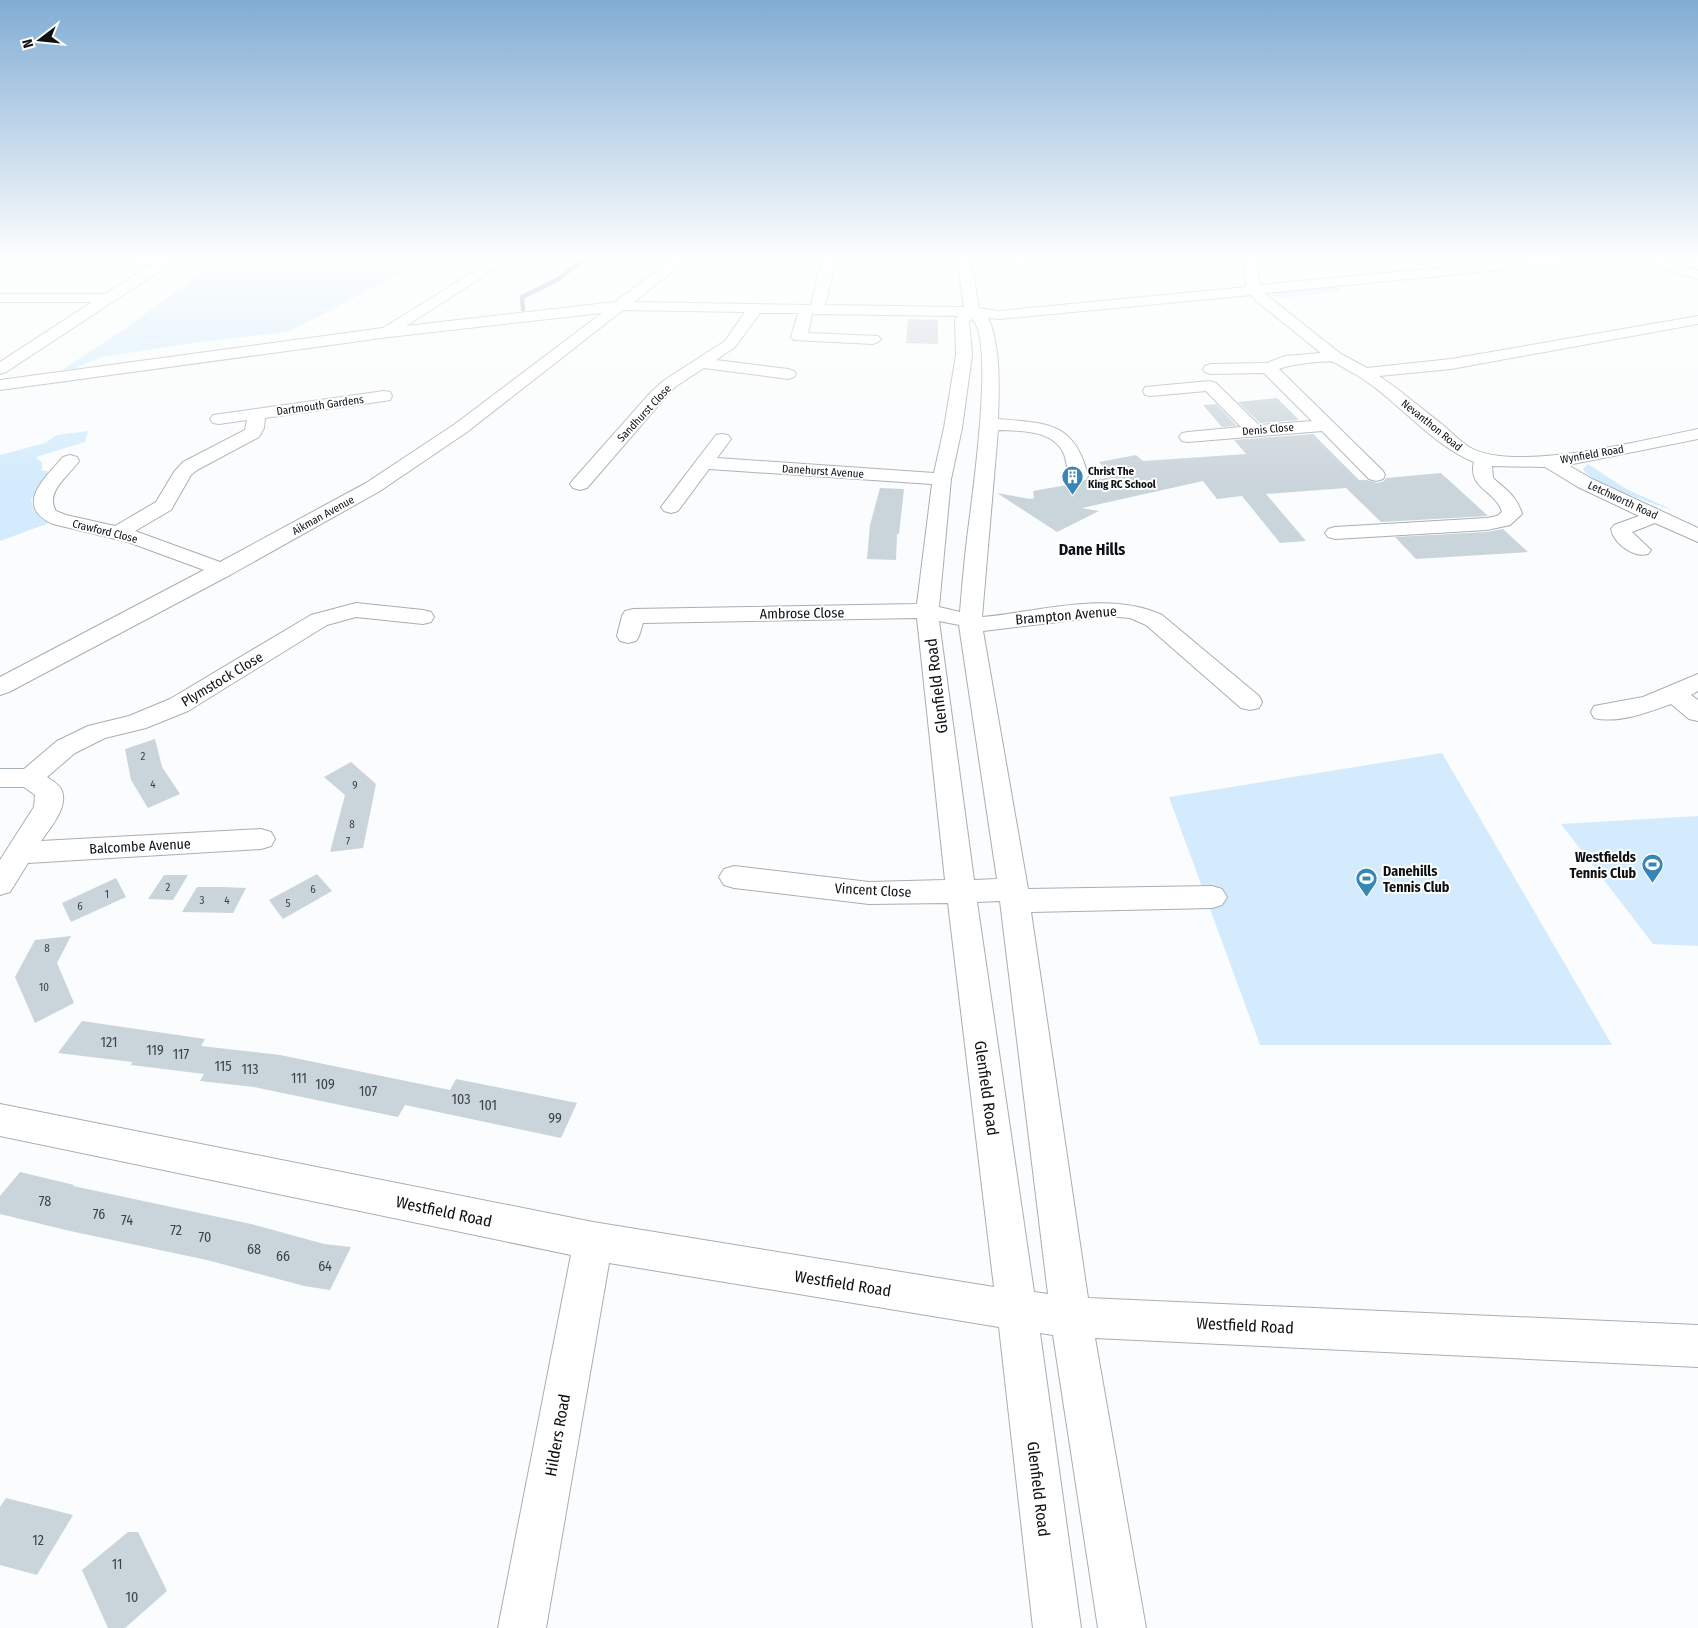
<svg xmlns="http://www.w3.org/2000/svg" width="1698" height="1628" font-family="'Fira Sans Condensed',sans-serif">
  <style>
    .green { fill: #d3ebfc }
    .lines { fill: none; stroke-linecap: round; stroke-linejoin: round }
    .stream { stroke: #86a2b6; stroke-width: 4.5 }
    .building { fill: #cad4db }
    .minor-casing { stroke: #a6afb6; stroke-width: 2 }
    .major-casing { stroke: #a6afb6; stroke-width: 2 }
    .minor { fill: #fff; fill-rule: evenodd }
    .major { fill: #fff; fill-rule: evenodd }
    .labels { text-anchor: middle; stroke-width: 4; stroke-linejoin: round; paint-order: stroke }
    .far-street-label { font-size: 11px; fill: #0e1114; stroke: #fff }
    .far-poi-label { font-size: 11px; font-weight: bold; fill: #0e1114; stroke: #fff; text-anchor: start }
    .number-label { font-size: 11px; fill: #3d4246 }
    .street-label { font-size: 14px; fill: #0e1114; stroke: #fff }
    .poi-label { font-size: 14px; font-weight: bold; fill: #0e1114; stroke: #fff; text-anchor: end }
    .near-number-label { font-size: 14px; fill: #3d4246 }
    .far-district-label { font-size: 16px; font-weight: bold; fill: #0e1114; stroke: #fff }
    .near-street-label { font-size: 16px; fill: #0e1114; stroke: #fff }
  </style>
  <rect width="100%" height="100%" fill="#fafcfd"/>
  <g class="green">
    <polygon points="221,259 428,259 288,332 192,343 102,357 73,369 62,370 120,332"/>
    <polygon points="1337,286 1342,291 1283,298 1271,295 1274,292"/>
    <path d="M88,431L85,442L36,457L42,463V470L50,472L31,500C34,512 37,517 49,523L0,541V455L45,443L57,435Z"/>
    <path d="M1588,464L1626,489L1675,511C1658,505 1589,483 1583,469Z"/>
    <polygon points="1442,753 1612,1045 1260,1045 1169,797"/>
    <polygon points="1698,816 1698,946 1653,944 1561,824"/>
  </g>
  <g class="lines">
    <polyline class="stream" points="523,309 522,297 557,280 584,259"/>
  </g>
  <g class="building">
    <polygon points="908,319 938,320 938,344 906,343"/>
    <polygon points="1277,398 1299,420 1260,423 1238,402"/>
    <polygon points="1216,404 1237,426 1222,427 1203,405"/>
    <polygon points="1313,434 1359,480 1367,480 1377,483 1384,481 1386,478 1441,473 1488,516 1381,522 1346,488 1266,494 1306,541 1280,543 1242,496 1217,499 1203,481 1082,508 1099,511 1057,532 997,493 1030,499 1034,498 1033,491 1112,477 1099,462 1136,455 1143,461 1246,454 1234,440"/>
    <polygon points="880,488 904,489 899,534 897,534 896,560 867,559 870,525"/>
    <polygon points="1503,529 1528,552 1416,559 1395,537 1487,532"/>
    <polygon points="155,739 162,767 180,794 148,808 131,780 125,749"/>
    <polygon points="351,762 376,784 363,848 330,852 345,795 324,777"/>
    <polygon points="317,874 332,891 283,919 269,900"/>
    <polygon points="164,875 188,875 173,900 148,899"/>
    <polygon points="116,878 126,897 71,922 62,903"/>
    <polygon points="197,887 222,887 246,888 233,913 182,912"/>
    <polygon points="71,936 57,963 74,1003 35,1023 15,977 35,940"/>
    <polygon points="82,1021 205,1039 201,1046 280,1055 450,1090 456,1079 577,1103 561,1138 405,1105 398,1117 254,1087 200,1081 204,1074 131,1065 132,1062 58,1053"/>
    <polygon points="20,1172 74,1185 73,1186 251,1224 324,1244 351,1247 330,1290 304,1286 207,1260 70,1231 0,1214 0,1196"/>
    <polygon points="6,1498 73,1515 37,1575 0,1565 0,1507"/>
    <polygon points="128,1532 138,1532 167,1591 125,1628 108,1628 82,1570"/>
  </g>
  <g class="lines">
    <defs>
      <g id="minor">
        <polygon points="33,259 175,259 172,263 6,372 0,374 0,362 92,302 0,302 0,294 105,294 152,264 40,263"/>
        <path d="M494,259H510L406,326L615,302L673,259H688L634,302L811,305L822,259H836L825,305L964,307L957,259H971L979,308L999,311L1247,287L1242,259H1256L1260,285L1534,259H1580L1573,263L1264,293L1341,354L1367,368L1451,359L1698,316V324L1451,369L1379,376C1402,391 1422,409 1443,425C1451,432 1460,441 1469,447C1514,474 1647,439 1698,429V439L1568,465L1592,479L1698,528V542L1655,523L1632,532L1651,550L1648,554C1634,558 1614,544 1611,529L1614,525L1639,516L1578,487L1545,467L1492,466L1493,478C1506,490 1517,496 1522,514L1510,525L1487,530L1335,539L1328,537L1325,533L1328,529L1335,527L1487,518L1497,516L1502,512C1496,491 1467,488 1474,462C1428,443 1397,398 1353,373C1347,370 1339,364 1333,362C1324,360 1288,365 1279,369L1383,471L1385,475L1383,479L1376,481L1369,479L1322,431L1188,442L1182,441L1179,437L1182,433L1188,432L1241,427L1206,391L1151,396L1145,395L1143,391L1145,387L1210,381L1216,383L1259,425L1312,421L1264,373L1211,374L1205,372L1203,369L1205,366L1211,364L1267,363L1285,356L1321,353L1255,300L1251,295L999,319L988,318C1001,344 999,391 998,419C1047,423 1075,422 1088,476L1086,480L1079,482L1072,480C1067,472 1067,463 1064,454C1053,429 1020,431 998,430L982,617C1039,612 1108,590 1162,615L1259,696L1262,702L1259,708L1250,710L1241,708L1146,625L1130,618L1108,616L983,631L1028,889L1212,886L1222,889L1227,897L1222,905L1212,908L1031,912L1088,1298L1698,1325V1367L1095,1338L1146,1628H1098L1053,1335L1040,1333L1081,1628H1033L999,1327L609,1263L546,1628H498L571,1255L0,1136V1104L593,1222L994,1287L948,903L869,904L734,888L724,885L719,877L724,869L734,866L869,882L945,880L917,618L643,623L639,636L636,641L628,643L620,641L617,636L622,616L625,611L633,609L917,604L932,484L709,469L678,511L671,513L664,511L661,507L716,435L722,434L728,435L731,439L717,458L934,473L944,428L956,355L955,320L958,316L812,314L808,333L878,336L881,339L878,342L873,344L794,340L791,337L798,313H760L735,347L716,360L788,369L794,371L796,374L794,377L788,379L704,368L675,387L663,400L587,488L580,490L573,488L570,484L573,480L651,392L663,381L725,341L745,312L623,310L467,432L380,491L230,575L9,692L0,695V677L204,570L128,542L53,524C13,506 45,478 63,457L70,455L77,457L79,461C70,475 44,492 56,511L66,515L115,526L156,502L174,472L183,462L245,430L247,420L219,424L213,423L210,419L213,415L384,391L390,392L392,396L390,400L384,401L265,418L264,428L259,437L197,470L191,475L171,510L135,531L220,562L366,483L455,424L602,313L389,337L0,390V380L383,328ZM972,319C996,339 971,505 967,539C964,563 962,588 960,612L939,607L951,479L962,428L972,355L969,321ZM939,621L959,625L997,879L974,880ZM1000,901L1048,1294L1034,1292L977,902Z"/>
        <polygon points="1685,259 1698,259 1698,269 1693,268"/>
        <path d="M356,603L423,610L431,612L434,617L431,622L423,624L356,617L327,625L188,711L146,728L105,738L75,753L47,777C53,781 60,785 62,791C68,808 50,828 41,841L261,829L271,832L275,839L271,846L261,849L28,863L10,892L0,895V860L34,807L35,795L24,787H0V769H24L57,741L88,726L129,716L170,699L311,615Z"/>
        <path d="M1698,674V691L1691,695L1698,700V721L1689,719L1671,704C1649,712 1618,724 1594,718L1591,712L1594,706L1643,697Z"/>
      </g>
      <polygon id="major" points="1641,259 1661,259 1698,271 1698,279 1643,262"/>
    </defs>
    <use href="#minor" class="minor-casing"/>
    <use href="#major" class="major-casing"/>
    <use href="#minor" class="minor"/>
    <use href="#major" class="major"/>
  </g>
  <linearGradient id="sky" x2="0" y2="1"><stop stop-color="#81add4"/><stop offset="0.53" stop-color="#fdfefe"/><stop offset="1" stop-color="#fdfefe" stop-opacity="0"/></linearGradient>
  <rect width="1698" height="487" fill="url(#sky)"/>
  <defs>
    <symbol id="building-pin" viewBox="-11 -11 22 30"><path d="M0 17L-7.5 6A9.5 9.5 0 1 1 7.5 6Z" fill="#3686b8" stroke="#fff"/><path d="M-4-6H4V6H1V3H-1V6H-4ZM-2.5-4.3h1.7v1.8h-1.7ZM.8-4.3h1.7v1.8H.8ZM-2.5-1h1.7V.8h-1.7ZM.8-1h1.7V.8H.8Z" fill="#fff"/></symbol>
    <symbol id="stadium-pin" viewBox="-11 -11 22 30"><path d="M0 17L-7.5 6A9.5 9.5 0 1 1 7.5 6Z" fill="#3686b8" stroke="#fff"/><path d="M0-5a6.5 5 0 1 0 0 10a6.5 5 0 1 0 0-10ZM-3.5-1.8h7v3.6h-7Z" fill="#fff"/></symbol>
  </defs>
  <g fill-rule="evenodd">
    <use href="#building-pin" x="1060" y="464" width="25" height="34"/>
    <use href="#stadium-pin" x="1640" y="852" width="25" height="34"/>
    <use href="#stadium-pin" x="1354" y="866" width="25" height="34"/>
  </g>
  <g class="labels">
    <g class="far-street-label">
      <text transform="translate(320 405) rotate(-8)" y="4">Dartmouth Gardens</text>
      <text transform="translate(644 413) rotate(-47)" y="4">Sandhurst Close</text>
      <text transform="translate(1432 425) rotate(39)" y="4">Nevanthon Road</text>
      <text transform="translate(1268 429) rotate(-5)" y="4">Denis Close</text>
      <text transform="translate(1592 454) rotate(-10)" y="4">Wynfield Road</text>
      <text transform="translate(823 471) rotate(4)" y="4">Danehurst Avenue</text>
      <text transform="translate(1623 500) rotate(25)" y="4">Letchworth Road</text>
      <text transform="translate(323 515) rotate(-29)" y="4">Aikman Avenue</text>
      <text transform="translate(105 531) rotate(14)" y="4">Crawford Close</text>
    </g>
    <g class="far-poi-label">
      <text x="1088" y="475">Christ The<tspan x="1088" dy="13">King RC School</tspan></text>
    </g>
    <g class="number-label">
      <text x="143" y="760">2</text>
      <text x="153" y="788">4</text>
      <text x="355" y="789">9</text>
      <text x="352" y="828">8</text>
      <text x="348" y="845">7</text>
      <text x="168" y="891">2</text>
      <text x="313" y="893">6</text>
      <text x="107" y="898">1</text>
      <text x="202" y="904">3</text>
      <text x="227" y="904">4</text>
      <text x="288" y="907">5</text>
      <text x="80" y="910">6</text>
      <text x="47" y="952">8</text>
      <text x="44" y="991">10</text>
    </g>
    <g class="street-label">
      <text transform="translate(802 613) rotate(-1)" y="5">Ambrose Close</text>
      <text transform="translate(1066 615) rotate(-5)" y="5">Brampton Avenue</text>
      <text transform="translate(222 679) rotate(-31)" y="5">Plymstock Close</text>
      <text transform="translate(140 846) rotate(-3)" y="5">Balcombe Avenue</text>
      <text transform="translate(873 890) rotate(3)" y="5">Vincent Close</text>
    </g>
    <g class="poi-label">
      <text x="1636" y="862">Westfields<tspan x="1636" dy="16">Tennis Club</tspan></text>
      <text x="1383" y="876" text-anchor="start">Danehills<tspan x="1383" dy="16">Tennis Club</tspan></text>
    </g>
    <g class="near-number-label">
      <text x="109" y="1047">121</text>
      <text x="155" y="1055">119</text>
      <text x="181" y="1059">117</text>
      <text x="223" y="1071">115</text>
      <text x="250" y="1074">113</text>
      <text x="299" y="1083">111</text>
      <text x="325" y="1089">109</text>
      <text x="368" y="1096">107</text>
      <text x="461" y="1104">103</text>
      <text x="488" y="1110">101</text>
      <text x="555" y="1123">99</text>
      <text x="45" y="1206">78</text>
      <text x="99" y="1219">76</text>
      <text x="127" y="1225">74</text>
      <text x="176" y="1235">72</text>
      <text x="205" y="1242">70</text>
      <text x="254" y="1254">68</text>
      <text x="283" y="1261">66</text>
      <text x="325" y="1271">64</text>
      <text x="38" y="1545">12</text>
      <text x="117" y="1569">11</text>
      <text x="132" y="1602">10</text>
    </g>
    <g class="far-district-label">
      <text x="1092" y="555">Dane Hills</text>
    </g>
    <g class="near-street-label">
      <text transform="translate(936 686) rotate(-97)" y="6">Glenfield Road</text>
      <text transform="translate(987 1088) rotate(82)" y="6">Glenfield Road</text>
      <text transform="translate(444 1211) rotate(12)" y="6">Westfield Road</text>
      <text transform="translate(843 1283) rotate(9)" y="6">Westfield Road</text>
      <text transform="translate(1245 1325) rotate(3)" y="6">Westfield Road</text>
      <text transform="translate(557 1435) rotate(-80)" y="6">Hilders Road</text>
      <text transform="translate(1039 1489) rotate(83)" y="6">Glenfield Road</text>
    </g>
  </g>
  <g transform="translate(40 40) rotate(254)" stroke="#ffffff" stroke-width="4" paint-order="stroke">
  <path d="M0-4L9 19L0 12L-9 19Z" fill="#0e1114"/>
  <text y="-8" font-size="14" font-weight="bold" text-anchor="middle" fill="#0e1114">N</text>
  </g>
</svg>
